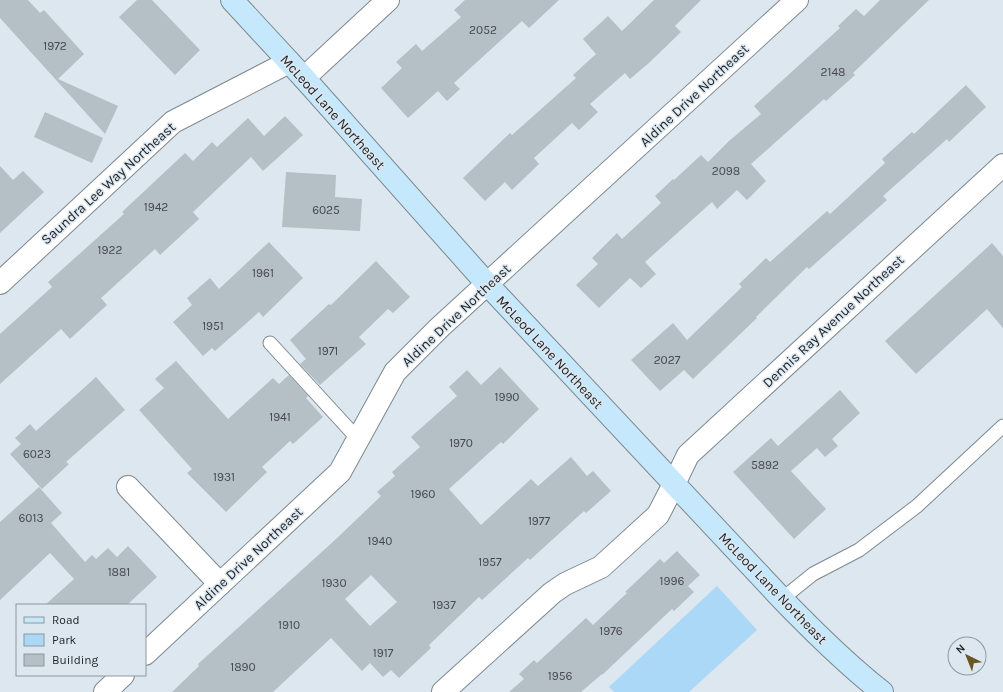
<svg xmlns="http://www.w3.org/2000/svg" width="1003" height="692" font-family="Karla,sans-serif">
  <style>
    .green { fill: #aad8f6 }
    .building { fill: #b4bfc6; fill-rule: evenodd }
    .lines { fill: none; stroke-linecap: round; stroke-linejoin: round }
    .lane-casing { stroke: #7e888e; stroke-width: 15 }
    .street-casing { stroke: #7e888e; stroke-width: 24 }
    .secondary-casing { stroke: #7e888e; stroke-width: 24 }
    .lane { stroke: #fff; stroke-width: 13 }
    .street { stroke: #fff; stroke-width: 22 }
    .secondary { stroke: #c6e8fc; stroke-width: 22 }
    .labels { text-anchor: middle; stroke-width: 3; stroke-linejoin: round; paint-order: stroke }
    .number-label { font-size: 12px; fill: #44494d }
    .street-label { font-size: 14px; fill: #1e2225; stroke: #dce7ef }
  </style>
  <rect width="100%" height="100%" fill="#dce7ef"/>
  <polygon class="green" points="717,586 757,630 689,692 614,692 609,687"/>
  <g class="building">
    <polygon points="0,0 28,0 40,13 44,10 84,54 58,79 118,106 105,134 0,18"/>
    <polygon points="137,0 152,0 200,50 175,75 119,17"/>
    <polygon points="465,0 559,0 529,28 522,21 454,83 460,89 447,101 438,91 408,118 381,88 402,68 396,62 416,44 422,51 461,17 454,10"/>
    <polygon points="654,0 701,0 675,26 681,32 650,62 630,79 625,73 590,104 598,112 579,130 572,123 534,158 539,164 512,190 505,182 485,201 463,178 510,133 512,135 576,78 573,75 596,54 583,39 608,16 622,31"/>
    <polygon points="880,0 929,0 853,73 855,75 826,101 824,99 751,164 766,181 747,200 737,190 717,209 712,202 645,262 656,274 641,288 630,278 599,308 576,285 598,264 592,258 617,233 622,239 661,203 655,196 673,179 674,180 701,155 708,162 729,141 761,114 754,106 840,28 838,26 856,9 864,16"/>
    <polygon points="966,85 986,107 949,142 947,139 883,196 887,200 809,269 807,267 756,317 757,318 693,379 684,370 660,391 631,360 673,323 687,340 742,287 739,284 766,258 770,262 827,211 830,214 885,163 882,159 912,132 914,134"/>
    <polygon points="45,112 103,138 92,163 34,137"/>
    <polygon points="285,116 303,135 263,171 251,157 193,212 199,219 160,255 155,249 101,298 107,305 70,339 61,329 0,384 0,334 52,287 48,282 124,214 122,212 185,153 193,161 212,142 217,147 248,118 264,136"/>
    <polygon points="0,166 13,180 23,171 44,192 0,233"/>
    <polygon points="286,172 336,175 335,197 362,199 360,231 282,227"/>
    <polygon points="269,242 303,278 263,317 259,312 215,351 212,348 203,356 173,322 192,305 187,298 210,278 219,289"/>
    <polygon points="992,243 1003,256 1003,328 987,309 916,374 885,341"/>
    <polygon points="376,261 410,297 393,313 388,309 359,337 366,344 320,385 300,364 306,359 290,340 329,304 331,305"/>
    <polygon points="176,361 228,419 273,378 279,384 289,375 308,396 306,398 323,417 293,444 290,441 262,467 267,472 226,512 187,473 192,469 139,410 164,388 155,379"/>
    <path d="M500,367L539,409L503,444L501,442L449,489L481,525L531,479L538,486L571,457L587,476L593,471L611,491L586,513L584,511L530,560L528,558L482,600L479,597L429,645L431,648L399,678L391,670L383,677L370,663L362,671L331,638L273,692H172L199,666L198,664L335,540L381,496L377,492L395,476L392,472L420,447L411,437L457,396L449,387L467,370L481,385ZM371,575L397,602L370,626L345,599Z"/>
    <polygon points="96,377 125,410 66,462 69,464 42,489 10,454 21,444 15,438 30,424 36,431"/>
    <polygon points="840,390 860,413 832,439 838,446 825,457 817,448 791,471 826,509 794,539 733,472 771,438 778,446"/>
    <polygon points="39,487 62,513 51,523 85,562 92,555 96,559 108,548 117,557 128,546 157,577 127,605 45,605 74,579 50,553 0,600 0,522"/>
    <polygon points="677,551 700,575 688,586 694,592 674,611 672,609 602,675 602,674 581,692 509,692 524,679 519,674 534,660 537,663 586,618 593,625 627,593 625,592 660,559 664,563"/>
  </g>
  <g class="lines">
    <defs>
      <g id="lane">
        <polyline points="270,343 358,439"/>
        <polyline points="782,599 813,574 859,550 917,506 1003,426"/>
      </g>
      <g id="street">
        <polyline points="304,78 388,0"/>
        <polyline points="0,283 173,122 289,62"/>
        <polyline points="128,487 220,584"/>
        <polyline points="145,654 340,472 395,372 440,327 797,0"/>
        <polyline points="105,692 123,675"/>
        <polyline points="443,692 552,593 565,584 601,567 658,515 674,484 688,455 1003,165"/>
      </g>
      <path id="secondary" d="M232,0L304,78L488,285L782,599C814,632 846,664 882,692"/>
    </defs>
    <use href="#lane" class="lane-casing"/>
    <use href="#street" class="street-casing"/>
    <use href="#secondary" class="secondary-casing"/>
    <use href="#lane" class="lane"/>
    <use href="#street" class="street"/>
    <use href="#secondary" class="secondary"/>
  </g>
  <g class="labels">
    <g class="number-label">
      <text x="483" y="34">2052</text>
      <text x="55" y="50">1972</text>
      <text x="833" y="76">2148</text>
      <text x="726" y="175">2098</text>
      <text x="156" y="211">1942</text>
      <text x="326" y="214">6025</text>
      <text x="110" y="254">1922</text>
      <text x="263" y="277">1961</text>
      <text x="213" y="330">1951</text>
      <text x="328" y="355">1971</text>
      <text x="667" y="364">2027</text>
      <text x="507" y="401">1990</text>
      <text x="280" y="421">1941</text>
      <text x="461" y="447">1970</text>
      <text x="37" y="458">6023</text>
      <text x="765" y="469">5892</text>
      <text x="224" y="481">1931</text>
      <text x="423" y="498">1960</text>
      <text x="31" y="522">6013</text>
      <text x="539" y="525">1977</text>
      <text x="380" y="545">1940</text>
      <text x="490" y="566">1957</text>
      <text x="119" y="576">1881</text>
      <text x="672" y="585">1996</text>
      <text x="334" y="587">1930</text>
      <text x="444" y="609">1937</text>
      <text x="289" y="629">1910</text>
      <text x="611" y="635">1976</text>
      <text x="383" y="657">1917</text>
      <text x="243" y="671">1890</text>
      <text x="560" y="680">1956</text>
    </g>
    <g class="street-label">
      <text transform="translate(694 95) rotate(-43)" y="5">Aldine Drive Northeast</text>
      <text transform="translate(333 112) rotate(48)" y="5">McLeod Lane Northeast</text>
      <text transform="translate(108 183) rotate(-42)" y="5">Saundra Lee Way Northeast</text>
      <text transform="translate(456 315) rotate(-43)" y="5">Aldine Drive Northeast</text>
      <text transform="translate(833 321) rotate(-43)" y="5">Dennis Ray Avenue Northeast</text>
      <text transform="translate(550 352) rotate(47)" y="5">McLeod Lane Northeast</text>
      <text transform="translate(248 558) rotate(-43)" y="5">Aldine Drive Northeast</text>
      <text transform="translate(773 588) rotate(46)" y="5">McLeod Lane Northeast</text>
    </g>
  </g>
  <rect x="16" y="604" width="130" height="72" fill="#dce7ef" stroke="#90989e"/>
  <rect x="24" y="617" width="20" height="6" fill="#c6e8fc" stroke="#90989e"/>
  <text x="52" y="624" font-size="12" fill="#1e2225">Road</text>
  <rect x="24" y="634" width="20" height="12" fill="#aad8f6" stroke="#90989e"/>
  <text x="52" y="644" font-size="12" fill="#1e2225">Park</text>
  <rect x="24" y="654" width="20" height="12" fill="#b4bfc6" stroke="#90989e"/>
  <text x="52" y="664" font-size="12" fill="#1e2225">Building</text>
  <g transform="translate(967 656) rotate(317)"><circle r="19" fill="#dce7ef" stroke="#90989e"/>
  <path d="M0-3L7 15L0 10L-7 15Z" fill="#6a5625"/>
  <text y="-6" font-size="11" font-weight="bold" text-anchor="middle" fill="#1e2225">N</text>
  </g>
</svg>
